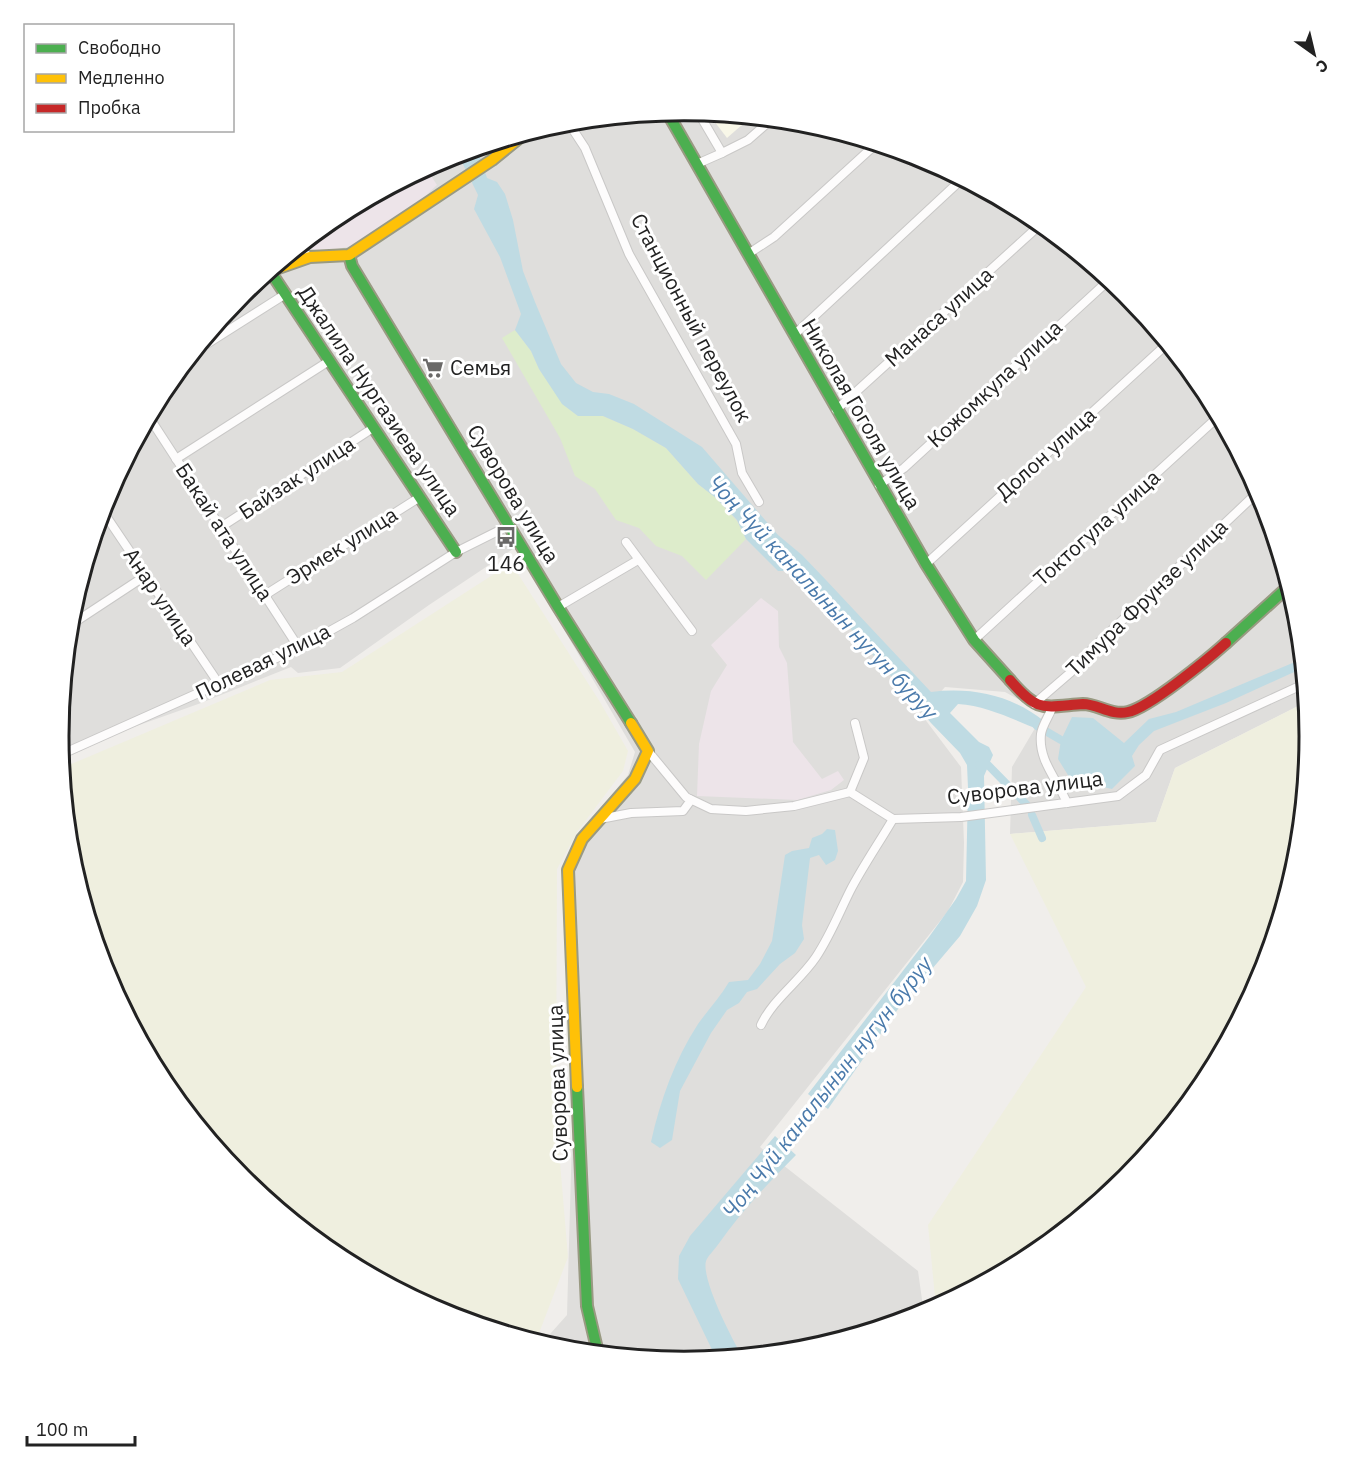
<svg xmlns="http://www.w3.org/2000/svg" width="1368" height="1472" font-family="'IBM Plex Sans',sans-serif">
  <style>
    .residential { fill: #dfdedc }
    .industrial { fill: #ede4e9 }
    .education { fill: #f8f7e8 }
    .farmland { fill: #efefdf }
    .grass { fill: #ddeccb }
    .water { fill: #bfdbe3 }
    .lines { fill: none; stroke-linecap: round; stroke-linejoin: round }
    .canal { stroke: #bfdbe3; stroke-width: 8 }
    .street-casing { stroke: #c9c8c7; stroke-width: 10 }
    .fast-casing { stroke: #999a82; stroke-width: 14 }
    .slow-casing { stroke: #999a82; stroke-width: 14 }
    .jam-casing { stroke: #999a82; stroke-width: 14 }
    .street { stroke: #fdfcfc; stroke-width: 8 }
    .fast { stroke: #4caf50; stroke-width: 10 }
    .slow { stroke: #ffc107; stroke-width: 10 }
    .jam { stroke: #c62828; stroke-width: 10 }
    .labels { text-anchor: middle; stroke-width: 6; stroke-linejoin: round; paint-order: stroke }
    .street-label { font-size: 21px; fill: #222; stroke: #fff }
    .poi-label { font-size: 21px; fill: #222; stroke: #fff; text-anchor: start }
    .water-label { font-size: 22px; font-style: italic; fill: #4a7aab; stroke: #fff }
    .rim { fill: none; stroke: #222; stroke-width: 3 }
  </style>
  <rect width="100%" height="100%" fill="#f0eeeb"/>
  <polygon class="residential" points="684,111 806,123 924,158 1032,216 1127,294 1204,389 1262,497 1298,614 1306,702 1175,768 1156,822 1010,834 1012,767 1044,713 1005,692 945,687 921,714 961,767 964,843 963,882 948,911 760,1147 918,1271 924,1314 806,1350 684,1361 562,1349 542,1343 567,1315 573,1102 563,872 569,855 580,833 628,775 635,752 516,547 429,605 340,668 298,673 291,667 201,703 128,729 61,760 59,736 71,614 106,496 164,388 242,293 337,216 445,158 562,122"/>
  <g class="industrial">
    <polygon points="426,168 437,185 419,202 352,246 322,252 304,247 302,244 337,216"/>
    <polygon points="761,598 778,611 779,647 787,663 793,742 822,779 838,771 844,780 831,790 797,800 697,796 699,744 711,691 727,665 711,645"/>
  </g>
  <polygon class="education" points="708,113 751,117 727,138"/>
  <g class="farmland">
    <polygon points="511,563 600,702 628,751 623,771 577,832 557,869 556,1115 568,1257 536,1341 444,1314 336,1256 241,1178 164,1083 106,975 70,858 62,768 270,680 342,672"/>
    <polygon points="1306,702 1309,736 1297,858 1262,976 1204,1084 1126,1179 1031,1256 936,1307 928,1225 1086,987 1010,834 1156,822 1175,768"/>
  </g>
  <polygon class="grass" points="515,330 531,351 539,369 563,404 578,416 603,416 633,429 666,448 698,484 716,498 737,521 746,539 706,580 682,556 656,546 639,528 616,520 595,489 575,476 560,438 502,338"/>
  <g class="water">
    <path d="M477,148L487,178L497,182L505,194L513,220L523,271L535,302L561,364L576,383L593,392L609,394L634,404L702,447L778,535L802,555L825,579L931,692C972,687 1011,695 1044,721L1040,730C1012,719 987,706 958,704L950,713L979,742L989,747L993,755L984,776L986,880L977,906L960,936L898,1009L828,1109L808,1094L929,937L956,899L966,881L968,788L967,765L960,753L931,723L838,614L792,571H778L746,539L737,520L716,498L698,484L666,448L633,429L603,416H578L562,404L539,369L531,351L515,330L521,314L500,257L474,209L478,195L458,154Z"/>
    <polygon points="1302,659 1303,668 1226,703 1154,731 1139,745 1132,756 1135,766 1112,789 1071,780 1058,759 1061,740 1072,717 1093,718 1124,743 1149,719 1176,712"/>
    <path d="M827,829L835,830L838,851L835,860L826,865L819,855L810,858L802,925L804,939L795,953L780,964L757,989L747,992L739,1003L727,1010L711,1033L680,1091L672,1140L660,1148L651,1142C660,1101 675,1059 698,1024C708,1010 720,997 729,982L748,980L760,964L772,941L785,855L792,851L809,848L812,838L822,834Z"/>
    <path d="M775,1136L796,1155C768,1183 740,1213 717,1246C714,1250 708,1256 706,1261C701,1279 732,1339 742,1356L716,1358L678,1279L679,1256L690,1236Z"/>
  </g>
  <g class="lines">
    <g class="canal">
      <polyline points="1037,726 1061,740"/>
      <polyline points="979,765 988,765 1027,805"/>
      <polyline points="1032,815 1042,838"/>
      <polyline points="778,1152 823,1096"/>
    </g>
    <defs>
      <g id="street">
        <polyline points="698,112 722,153 748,140 772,119"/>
        <polyline points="568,122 585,148 629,254 736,444 742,473 759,502"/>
        <polyline points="697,164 722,153"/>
        <polyline points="297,248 310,257"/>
        <polyline points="748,254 774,237 876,144"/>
        <polyline points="1117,286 1147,319"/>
        <polyline points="794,335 962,179"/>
        <polyline points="194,352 284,295"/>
        <polyline points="836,410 1041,224"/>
        <polyline points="149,417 299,648"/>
        <polyline points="176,459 329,361"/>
        <polyline points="879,485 904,468 1109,280"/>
        <polyline points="102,510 219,684"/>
        <polyline points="221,527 373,428"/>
        <polyline points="626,542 692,631"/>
        <polyline points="926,564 1167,344"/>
        <polyline points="265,595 420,497"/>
        <polyline points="558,607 638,560"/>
        <polyline points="69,626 145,576"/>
        <polyline points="974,640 1219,416"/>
        <polyline points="1034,704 1070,673 1094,647 1259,491"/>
        <path d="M1052,708C1049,716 1042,726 1041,734C1038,761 1058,780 1067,803"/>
        <polyline points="60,755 299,648 353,618 456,552 510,525"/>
        <polyline points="850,792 864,758 855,723"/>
        <polyline points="690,799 711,809 746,811 794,806 850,792 893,819 961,817 1118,796 1146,775 1160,750 1304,684"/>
        <polyline points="600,819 631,813 683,811 691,800 686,797 648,751"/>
        <path d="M761,1025C773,999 800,981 816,957C830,936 839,913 850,891C863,866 879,843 893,819"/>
      </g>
      <g id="fast">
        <polyline points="667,112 926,564 974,640 1010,680"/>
        <polyline points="349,255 352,266 558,607 631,723"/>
        <polyline points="270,271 456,552"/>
        <polyline points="1226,643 1289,586"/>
        <polyline points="577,1087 587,1306 598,1353"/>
      </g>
      <g id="slow">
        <polyline points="270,271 310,257 349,255 492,160 524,134"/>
        <polyline points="577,1087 568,870 582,839 635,779 648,751 631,723"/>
      </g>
      <path id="jam" d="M1010,680C1038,713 1043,707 1083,704C1098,704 1111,716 1128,712C1150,707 1208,659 1226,643"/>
    </defs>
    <use href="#street" class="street-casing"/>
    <use href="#fast" class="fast-casing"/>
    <use href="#slow" class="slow-casing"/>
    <use href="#jam" class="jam-casing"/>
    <use href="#street" class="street"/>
    <use href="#fast" class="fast"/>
    <use href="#slow" class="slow"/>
    <use href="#jam" class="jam"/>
  </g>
  <defs>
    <symbol id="supermarket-bare" viewBox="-9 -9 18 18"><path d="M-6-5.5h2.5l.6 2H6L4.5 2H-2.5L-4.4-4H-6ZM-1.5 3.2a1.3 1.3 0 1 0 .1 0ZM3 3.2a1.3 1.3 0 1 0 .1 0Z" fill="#6a6968" stroke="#fff" stroke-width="2.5" paint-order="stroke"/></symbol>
    <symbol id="bus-bare" viewBox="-9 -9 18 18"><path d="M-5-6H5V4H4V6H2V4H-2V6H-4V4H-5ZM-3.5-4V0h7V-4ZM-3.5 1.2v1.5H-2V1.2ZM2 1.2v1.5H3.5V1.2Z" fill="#6a6968" stroke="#fff" stroke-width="2.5" paint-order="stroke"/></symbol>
  </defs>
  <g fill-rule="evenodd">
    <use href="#supermarket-bare" x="418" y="353" width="30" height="30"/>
    <use href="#bus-bare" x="491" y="522" width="30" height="30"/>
  </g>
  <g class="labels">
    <g class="street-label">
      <text transform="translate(939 317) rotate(-42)" y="7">Манаса улица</text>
      <text transform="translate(691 318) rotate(62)" y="7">Станционный переулок</text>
      <text transform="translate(995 384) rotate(-43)" y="7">Кожомкула улица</text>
      <text transform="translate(379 401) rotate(56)" y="7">Джалила Нургазиева улица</text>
      <text transform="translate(861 414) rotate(60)" y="7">Николая Гоголя улица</text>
      <text transform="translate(1046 454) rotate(-42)" y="7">Долон улица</text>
      <text transform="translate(297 478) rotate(-33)" y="7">Байзак улица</text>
      <text transform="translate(513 494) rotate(59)" y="7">Суворова улица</text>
      <text transform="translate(1097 528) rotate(-42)" y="7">Токтогула улица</text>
      <text transform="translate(224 532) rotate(57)" y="7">Бакай ата улица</text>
      <text transform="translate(342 546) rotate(-32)" y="7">Эрмек улица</text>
      <text transform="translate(160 597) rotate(56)" y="7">Анар улица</text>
      <text transform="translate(1147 598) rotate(-44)" y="7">Тимура Фрунзе улица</text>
      <text transform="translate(263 662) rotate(-26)" y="7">Полевая улица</text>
      <text transform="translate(1025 788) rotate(-7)" y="7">Суворова улица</text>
      <text transform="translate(558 1083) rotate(-92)" y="7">Суворова улица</text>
    </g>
    <g class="poi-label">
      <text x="450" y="375">Семья</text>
      <text x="506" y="571" text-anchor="middle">146</text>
    </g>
    <g class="water-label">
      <text transform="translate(823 597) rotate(47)" y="8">Чоң Чүй каналынын нугун буруу</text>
      <text transform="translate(827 1087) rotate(-52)" y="8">Чоң Чүй каналынын нугун буруу</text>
    </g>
  </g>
  <path d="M0 0H1368V1472H0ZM69 736a615 615 0 1 1 1230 0a615 615 0 1 1-1230 0Z" fill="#fff" fill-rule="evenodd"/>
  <path class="rim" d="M69 736a615 615 0 1 1 1230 0a615 615 0 1 1-1230 0Z"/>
  <rect x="24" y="24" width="210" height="108" fill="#ffffff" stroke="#a7a7a7" stroke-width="1.5"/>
  <rect x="36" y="44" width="30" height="9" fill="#4caf50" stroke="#a7a7a7" stroke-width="1.5"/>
  <text x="78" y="54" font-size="18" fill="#222222">Свободно</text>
  <rect x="36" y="74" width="30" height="9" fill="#ffc107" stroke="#a7a7a7" stroke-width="1.5"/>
  <text x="78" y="84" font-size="18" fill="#222222">Медленно</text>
  <rect x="36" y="104" width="30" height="9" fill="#c62828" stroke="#a7a7a7" stroke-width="1.5"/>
  <text x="78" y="114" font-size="18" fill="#222222">Пробка</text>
  <g transform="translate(1314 54) rotate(146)" stroke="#ffffff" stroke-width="4.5" paint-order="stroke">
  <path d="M0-4.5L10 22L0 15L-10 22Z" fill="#222222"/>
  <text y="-9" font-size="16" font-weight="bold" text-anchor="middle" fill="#222222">С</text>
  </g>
  <path d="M27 1436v9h108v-9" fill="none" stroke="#222222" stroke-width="3"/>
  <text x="36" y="1436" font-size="18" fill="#222222" stroke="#ffffff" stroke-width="4.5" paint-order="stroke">100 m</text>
</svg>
